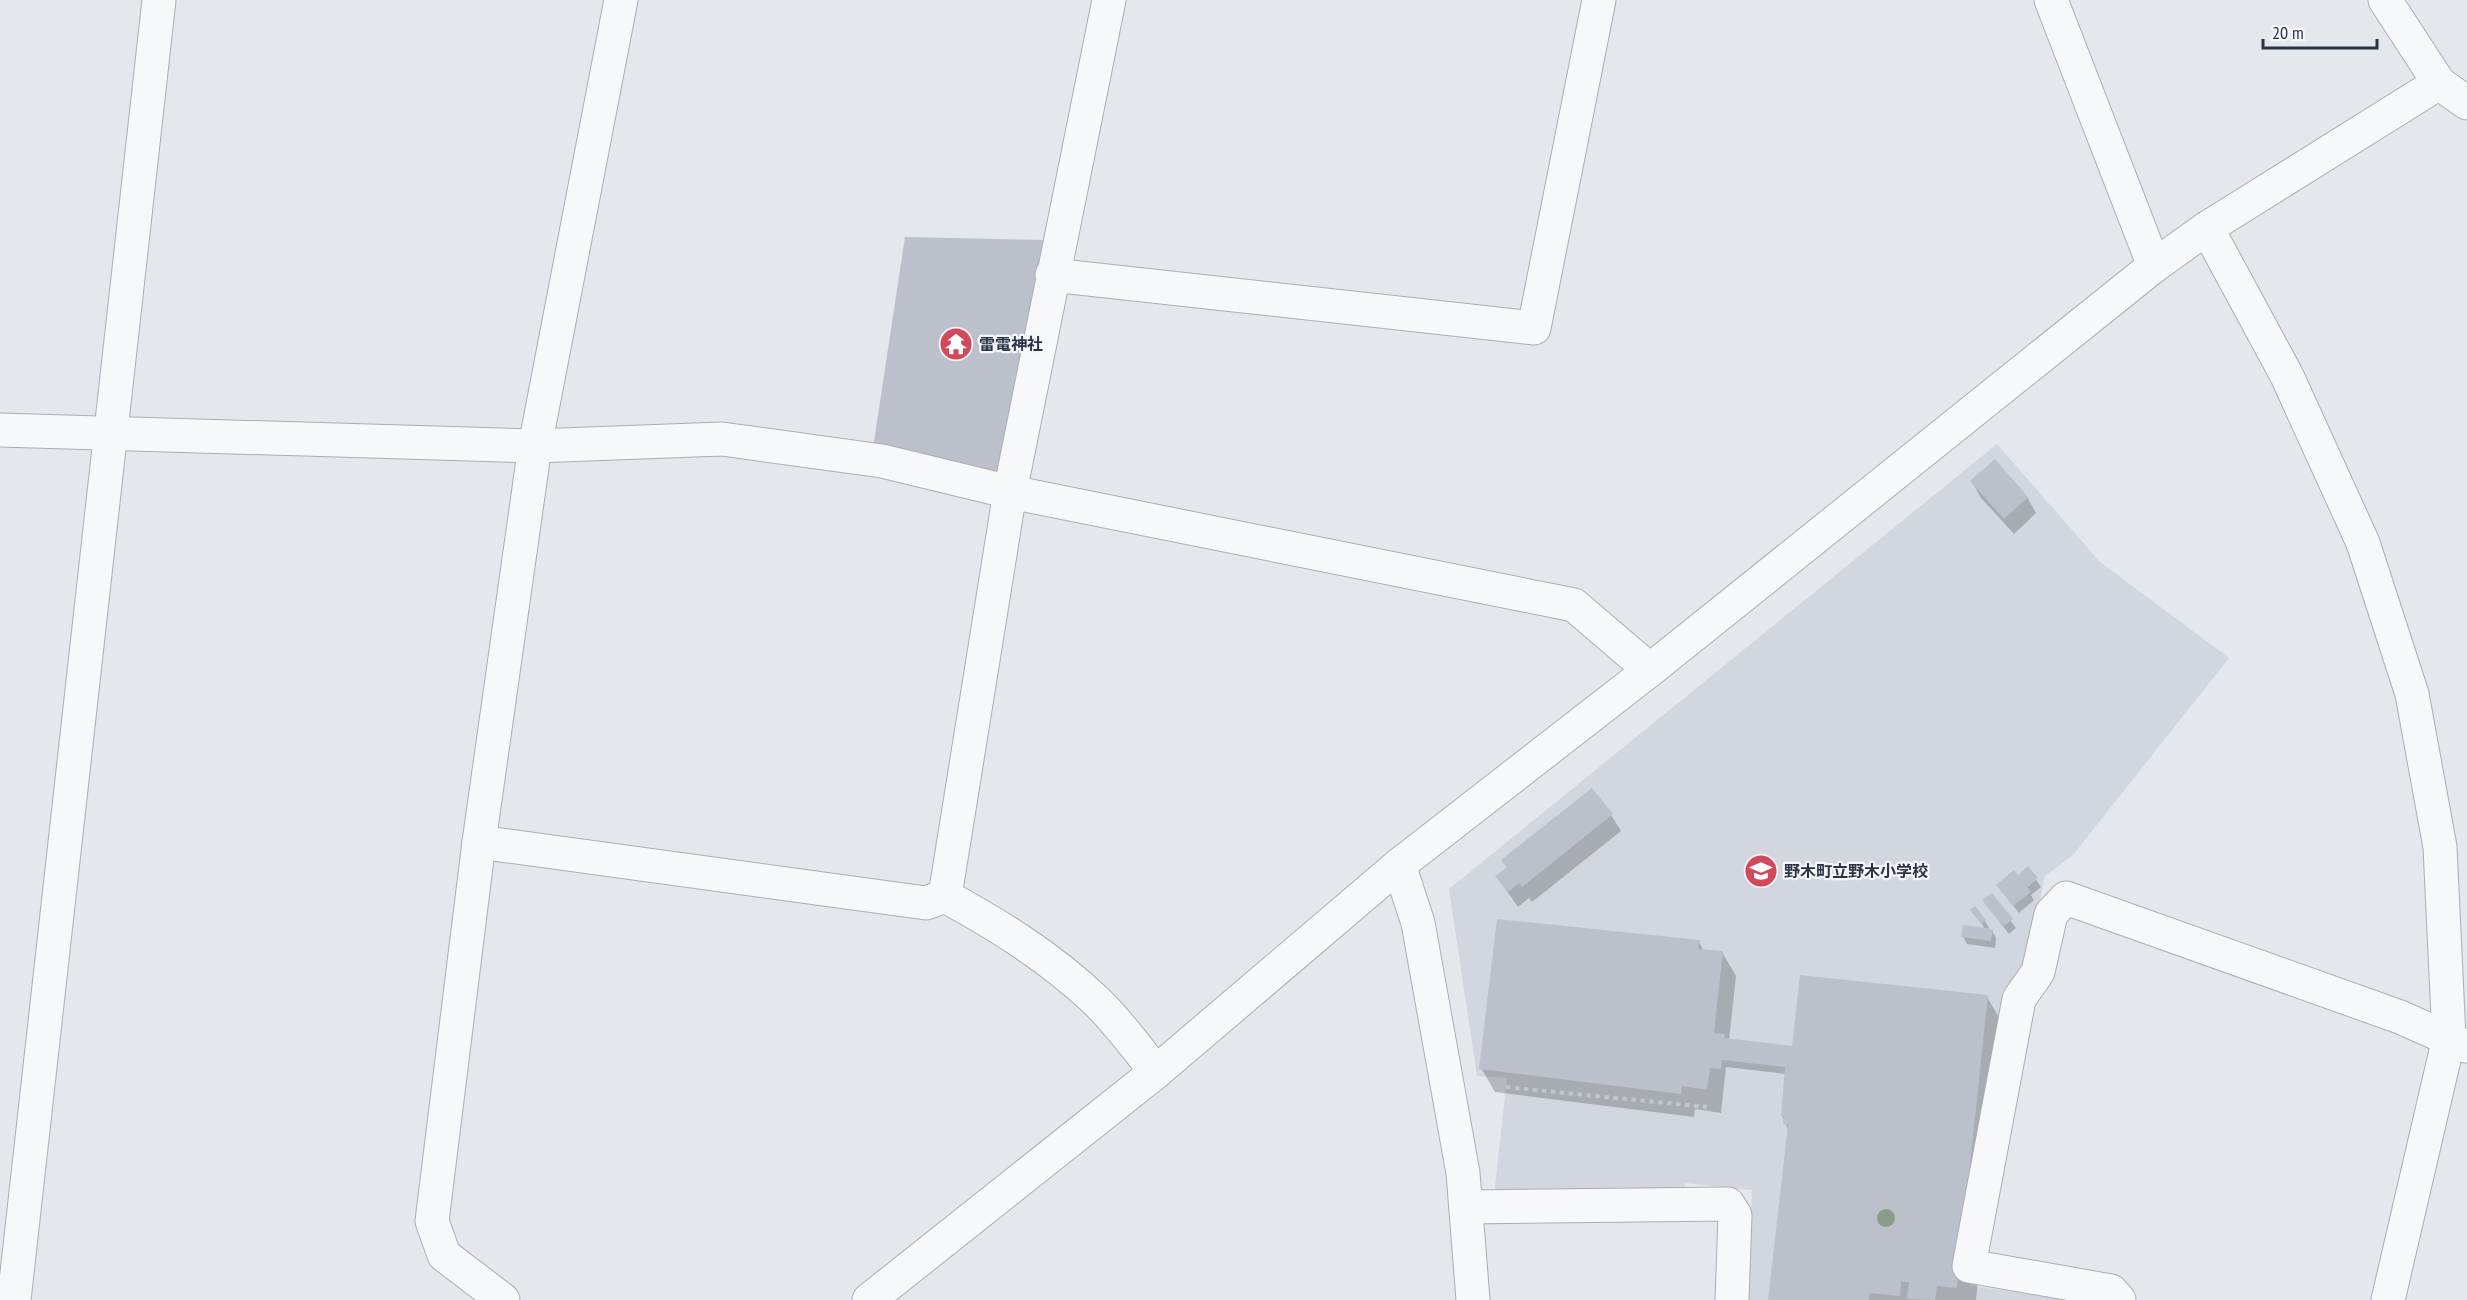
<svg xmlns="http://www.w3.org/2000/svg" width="2467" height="1300" font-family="'PT Sans Narrow','Noto Sans JP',sans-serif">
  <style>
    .built { fill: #d2d6de }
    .shadow { fill: #0003 }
    .building { fill: #bbc0ca }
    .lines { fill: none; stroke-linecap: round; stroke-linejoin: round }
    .minor-casing { stroke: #a9aeb7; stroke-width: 35 }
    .path { stroke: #c2c5cb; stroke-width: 4; stroke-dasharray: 4.5 4.5; stroke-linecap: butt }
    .minor { stroke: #f7f8fa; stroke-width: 33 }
    .tree { fill: #899d89 }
    .labels { text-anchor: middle; stroke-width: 4.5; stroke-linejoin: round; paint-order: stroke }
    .poi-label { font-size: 16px; font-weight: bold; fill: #2b3445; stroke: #f4f6f9; text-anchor: start }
  </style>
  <rect width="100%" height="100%" fill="#e4e7ec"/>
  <polygon class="built" points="1997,444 2100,562 2229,658 2073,855 2045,876 2019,999 1970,1286 2083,1300 1748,1300 1752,1190 1685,1183 1682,1200 1494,1196 1507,1078 1477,1076 1449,889"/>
  <g class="shadow">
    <polygon points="1043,242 1014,503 875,448"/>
    <polygon points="1972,482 2027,497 2036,513 2014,534 1981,498"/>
    <polygon points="1611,815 1621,831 1532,902 1529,898 1518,907 1497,877 1508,869 1503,861"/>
    <polygon points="2028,868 2041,887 2031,895 2034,900 2019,913 2003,893"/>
    <polygon points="1992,895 2016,928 2009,934 1984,901"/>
    <polygon points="1972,910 1985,921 1989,928 1987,930 1992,931 1996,938 1995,948 1967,944 1963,936 1986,930"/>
    <polygon points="1699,942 1704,951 1722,952 1736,976 1729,1040 1791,1047 1987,997 2005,1028 1976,1300 1770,1300 1789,1132 1782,1115 1786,1074 1726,1067 1721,1113 1695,1109 1694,1117 1495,1092 1481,1068"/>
  </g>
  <g class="building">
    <polygon points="905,237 1044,240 996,473 873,448"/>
    <polygon points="1995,459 2028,497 2004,519 1970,481"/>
    <polygon points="1592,788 1613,814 1522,887 1519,883 1508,892 1495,876 1507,867 1501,860"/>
    <polygon points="2028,866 2038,878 2028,887 2022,880 2031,892 2013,906 1996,885 2014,870 2018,875"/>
    <polygon points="1992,893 2013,919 2003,927 1982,900"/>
    <polygon points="1975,906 1986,920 1981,924 1970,910"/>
    <polygon points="1497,919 1700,940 1698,949 1723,951 1714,1033 1725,1034 1724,1038 1792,1046 1800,975 1988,995 1957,1288 1937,1286 1935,1300 1907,1299 1909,1282 1901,1282 1900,1296 1870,1293 1869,1300 1768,1300 1788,1125 1783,1124 1784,1116 1781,1116 1785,1067 1722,1060 1721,1069 1710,1068 1707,1090 1682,1086 1681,1094 1479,1069"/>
    <polygon points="1963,925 1993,929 1991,941 1961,937"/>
  </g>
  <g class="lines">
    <defs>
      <g id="minor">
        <polyline points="2051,0 2154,266"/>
        <polyline points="2385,0 2439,83 2467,103"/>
        <polyline points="2207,228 2287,376 2363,543 2412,694 2440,847 2449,1038 2388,1300"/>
        <polyline points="1052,275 1534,328 1599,0"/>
        <polyline points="0,430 535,446 722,439 882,461 1010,492 1574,605 1650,670"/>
        <polyline points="479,842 926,903 945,896 1010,492 1109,0"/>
        <polyline points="1399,865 1418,923 1463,1173 1473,1300"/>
        <path d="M945,896C998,925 1048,956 1093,998C1116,1019 1136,1047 1156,1072"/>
        <polyline points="1466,1207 1728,1204 1735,1215 1732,1300"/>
        <polyline points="14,1300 159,0"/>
        <polyline points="503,1300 444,1255 432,1221 479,842 535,446 621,0"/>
        <polyline points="869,1300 1156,1072 1399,865 1650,670 2154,266 2207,228 2439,83"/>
        <polyline points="2119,1300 2111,1291 1969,1266 2019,999 2038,972 2051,914 2066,898 2400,1017 2465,1046"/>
      </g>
    </defs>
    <use href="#minor" class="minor-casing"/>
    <polyline class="path" points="1506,1087 1707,1107"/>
    <use href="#minor" class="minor"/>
  </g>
  <circle class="tree" cx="1886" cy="1218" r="9"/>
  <defs>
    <symbol id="temple-disc" viewBox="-11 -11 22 22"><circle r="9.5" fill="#d1495b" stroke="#f4f6f9"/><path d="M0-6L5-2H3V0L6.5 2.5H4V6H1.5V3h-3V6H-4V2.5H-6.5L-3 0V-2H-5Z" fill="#fff"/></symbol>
    <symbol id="school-disc" viewBox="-11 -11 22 22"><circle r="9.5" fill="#d1495b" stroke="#f4f6f9"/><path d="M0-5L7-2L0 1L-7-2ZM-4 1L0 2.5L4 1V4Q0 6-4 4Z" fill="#fff"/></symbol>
  </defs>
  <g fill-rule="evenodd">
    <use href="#temple-disc" x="937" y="325" width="38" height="38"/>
    <use href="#school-disc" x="1742" y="852" width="38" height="38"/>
  </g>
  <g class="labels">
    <g class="poi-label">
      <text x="979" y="350">雷電神社</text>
      <text x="1784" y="877">野木町立野木小学校</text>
    </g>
  </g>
  <path d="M2263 39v9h114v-9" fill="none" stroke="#2b3445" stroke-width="3"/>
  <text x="2272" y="39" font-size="18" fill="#2b3445" stroke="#f4f6f9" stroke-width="4.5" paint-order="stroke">20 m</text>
</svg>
